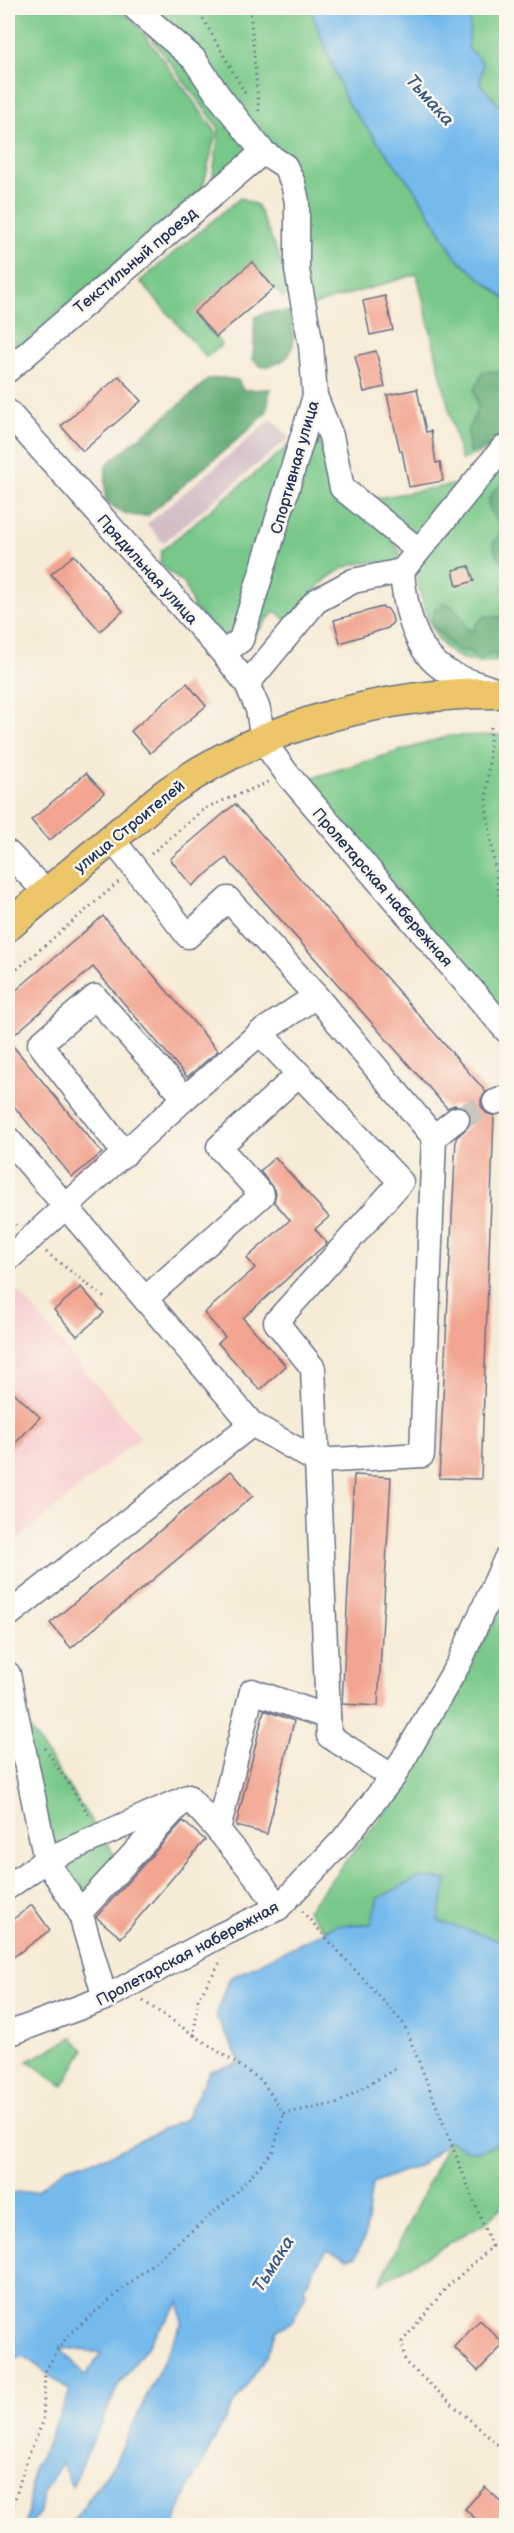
<svg xmlns="http://www.w3.org/2000/svg" width="514" height="2533" font-family="'Balsamiq Sans',sans-serif">
  <style>
    .built { fill: #f7cfd2 }
    .industrial { fill: #d2bdc6 }
    .green { fill: #77c889; stroke: #497c74; stroke-width: 1.5 }
    .forest { fill: #61ac75; stroke: #3e6e6a; stroke-width: 1.5 }
    .water { fill: #75baec; stroke: #4874a5; stroke-width: 1.5; fill-rule: evenodd }
    .building { fill: #f2a490 }
    .lines { fill: none; stroke-linecap: round; stroke-linejoin: round }
    .minor-tunnel { stroke: #cac5be; stroke-width: 24; stroke-dasharray: 24 12; stroke-linecap: butt }
    .minor-casing { stroke: #687188; stroke-width: 27 }
    .major-casing { stroke: #687188; stroke-width: 33 }
    .path { stroke: #687188; stroke-width: 3; stroke-dasharray: 1.5 4.5; stroke-linecap: butt }
    .minor { stroke: #fff; stroke-width: 24 }
    .major { stroke: #ecc669; stroke-width: 30 }
    .labels { text-anchor: middle; stroke-width: 5; stroke-linejoin: round; paint-order: stroke }
    .street-label { font-size: 16px; fill: #1b2f5e; stroke: #fbf7ec }
    .water-label { font-size: 18px; font-style: italic; fill: #365989; stroke: #fbf7ec }
  </style>
  <rect width="100%" height="100%" fill="#fbf7ec"/>
  <filter id="ink" filterUnits="userSpaceOnUse"><feTurbulence type="fractalNoise" baseFrequency=".0167" numOctaves="2"/><feDisplacementMap in="SourceGraphic" scale="12" xChannelSelector="R" yChannelSelector="G"/><feConvolveMatrix kernelMatrix="1 2 1 2 8 2 1 2 1" color-interpolation-filters="sRGB"/></filter>
  <filter id="wash" filterUnits="userSpaceOnUse"><feTurbulence type="fractalNoise" baseFrequency=".008" numOctaves="4" result="noise"/><feDisplacementMap in="SourceGraphic" scale="24" xChannelSelector="R" yChannelSelector="G"/><feGaussianBlur stdDeviation="1.35" result="paint"/><feColorMatrix in="noise" values="0 0 0 0 0 0 0 0 0 0 0 0 0 0 0 0 0 1.4 0 .05"/><feComposite in="paint" operator="in"/></filter>
  <g filter="url(#wash)">
    <rect width="100%" height="100%" fill="#f6ebd6"/>
    <polygon class="built" points="19,1292 140,1437 8,1548 8,1301"/>
    <polygon class="industrial" points="272,419 289,438 163,543 147,524"/>
    <g class="green">
      <polygon points="8,8 111,8 133,19 216,132 203,188 8,357"/>
      <path d="M119,8H310L347,102L418,194L456,258L506,299V660C497,661 487,662 478,662C431,660 423,602 414,568L496,447L461,460L417,274L307,307L297,202L263,152L212,183L219,128L134,15Z"/>
      <polygon points="415,8 506,8 506,113 480,84 483,63 468,49"/>
      <polygon points="240,198 257,205 286,273 290,292 283,298 252,262 195,312 222,345 206,357 140,281"/>
      <path d="M312,422L339,493L387,531L401,553L396,564C385,563 374,561 363,563C329,566 309,598 288,622L275,611L250,640Z"/>
      <polygon points="288,446 234,634 223,642 194,608 185,585 160,564 161,551"/>
      <polygon points="469,482 417,547 365,500"/>
      <polygon points="506,735 506,1018 305,780 449,736"/>
      <polygon points="506,1600 506,1942 437,1921 447,1880 371,1924 337,1925 325,1930 307,1910 407,1784"/>
      <polygon points="16,1708 100,1834 48,1858"/>
      <polygon points="102,1836 121,1865 80,1910 48,1860"/>
      <polygon points="73,2037 84,2050 63,2086 28,2061"/>
      <polygon points="506,2138 506,2202 488,2221 380,2283 448,2141 487,2149"/>
    </g>
    <g class="forest">
      <path d="M267,312H291C294,342 300,362 262,367L252,359C256,344 253,331 255,317Z"/>
      <polygon points="497,371 506,374 506,406 503,414 506,424 506,452 496,443 469,453 468,430 478,408 474,390 483,372"/>
      <path d="M222,378L238,380L243,390L270,389L267,411L252,427L147,516C128,517 119,512 105,500L106,465C140,436 176,410 208,379Z"/>
      <path d="M502,484H506V565L496,554L493,543L504,529C489,511 479,500 502,484Z"/>
      <path d="M443,603C458,607 461,615 467,629L475,631V625L485,616L502,617L506,613V655L498,656L490,653L481,659L473,656L469,651C468,651 459,651 459,651C455,650 434,627 431,622L435,610Z"/>
    </g>
    <g class="water">
      <polygon points="310,8 415,8 431,18 471,14 468,48 483,63 480,84 506,113 506,299 456,258 418,194 347,102"/>
      <path d="M420,1877L447,1880L438,1921L506,1942V2138C478,2154 478,2155 448,2141L422,2164L372,2183L365,2236L355,2257L347,2259L326,2250L304,2287L306,2294L293,2321L277,2330L265,2359L230,2410L187,2491L174,2525H71L115,2462L182,2322L180,2302L118,2386L72,2487L61,2462L44,2491L40,2512L30,2525H26L33,2469L46,2447L70,2391L24,2356L8,2362V2344L17,2341L8,2340V2193L36,2191L67,2167L106,2157L185,2119L210,2071L241,2063L216,2016L230,1978L337,1925L371,1924L378,1898ZM60,2347L101,2353V2354L85,2376Z"/>
    </g>
    <g id="blocks">
      <g class="building">
        <polygon points="252,262 274,288 216,337 194,312"/>
        <polygon points="385,296 393,330 370,335 363,301"/>
        <polygon points="376,351 385,387 364,392 355,356"/>
        <polygon points="119,376 141,401 83,451 61,426"/>
        <polygon points="417,389 426,432 431,431 436,463 440,462 443,481 409,487 402,451 400,451 387,395"/>
        <polygon points="74,555 123,611 100,631 51,574"/>
        <polygon points="469,566 474,581 457,586 453,570"/>
        <polygon points="382,607 388,609 392,616 393,622 388,628 340,643 334,620"/>
        <polygon points="187,683 206,706 150,753 131,731"/>
        <polygon points="86,773 104,793 49,841 31,820"/>
        <polygon points="235,804 486,1092 481,1099 481,1106 486,1113 494,1116 481,1479 439,1478 456,1138 470,1125 471,1116 468,1110 462,1106 454,1105 447,1108 226,858 192,886 170,859"/>
        <polygon points="103,916 218,1051 187,1077 93,967 8,1040 102,1153 72,1177 8,1099 8,997"/>
        <polygon points="275,1157 329,1217 315,1229 327,1243 243,1318 286,1366 260,1390 218,1343 225,1337 204,1313 255,1268 247,1258 290,1220 274,1202 276,1192 260,1171"/>
        <polygon points="81,1287 104,1313 77,1336 54,1310"/>
        <polygon points="8,1387 40,1417 8,1451"/>
        <polygon points="231,1471 253,1496 71,1648 50,1623"/>
        <polygon points="354,1475 391,1477 378,1706 342,1704"/>
        <polygon points="264,1710 294,1721 267,1834 236,1826"/>
        <polygon points="183,1821 205,1840 121,1938 96,1917"/>
        <polygon points="32,1905 50,1930 8,1961 8,1923"/>
        <polygon points="480,2320 504,2344 478,2371 454,2347"/>
        <polygon points="485,2487 507,2507 507,2518 500,2526 483,2526 465,2509"/>
      </g>
    </g>
  </g>
  <g filter="url(#ink)">
    <use href="#blocks" fill-opacity="0" stroke="#687188" stroke-width="1.5"/>
    <g class="lines">
      <polyline class="minor-tunnel" points="457,1119 495,1102"/>
      <defs>
        <g id="minor">
          <polyline points="135,8 194,59 218,95 263,152 285,166 293,183 297,202 297,270 311,345 315,396 241,640 223,653"/>
          <polyline points="8,370 263,152"/>
          <polyline points="315,396 331,436 342,488 418,550"/>
          <polyline points="8,412 223,653 247,684 258,709 263,741 288,775 506,1030"/>
          <polyline points="247,684 316,601 353,581 402,571"/>
          <path d="M495,690C476,683 454,678 439,666C413,646 404,601 402,571L503,448"/>
          <polyline points="112,839 188,936 228,899 316,996 434,1137 422,1455 317,1461 313,1368 276,1322 401,1182 299,1074"/>
          <polyline points="8,853 47,893"/>
          <polyline points="495,1102 506,1098"/>
          <polyline points="434,1137 457,1119"/>
          <polyline points="8,1139 252,1424 317,1461 329,1736 393,1777"/>
          <polyline points="125,1154 40,1044 95,997 185,1098"/>
          <polyline points="8,1259 185,1098 260,1033 316,996"/>
          <polyline points="145,1299 262,1195 219,1147 299,1074 260,1033"/>
          <polyline points="8,1615 252,1424"/>
          <polyline points="8,1674 46,1860 80,1912 105,1998"/>
          <polyline points="218,1830 260,1881 278,1908"/>
          <polyline points="8,1887 46,1860 176,1802"/>
          <polyline points="80,1912 185,1798 188,1797 218,1830 252,1691 328,1717"/>
          <polyline points="8,2034 105,1998 217,1937 278,1908 343,1840 393,1777 459,1663 506,1559"/>
        </g>
        <path id="major" d="M8,926C47,893 86,860 126,827C141,815 155,801 171,790C267,723 391,691 506,693"/>
      </defs>
      <use href="#minor" class="minor-casing"/>
      <use href="#major" class="major-casing"/>
      <g class="path">
        <polyline points="197,8 246,95"/>
        <polyline points="250,8 259,114"/>
        <polyline points="491,727 486,804 506,946"/>
        <polyline points="151,854 205,808 269,782"/>
        <polyline points="8,977 121,880"/>
        <polyline points="8,1215 16,1225"/>
        <polyline points="46,1252 106,1299"/>
        <polyline points="45,1748 91,1818"/>
        <polyline points="302,1911 404,2024 492,2247 446,2288 402,2342 405,2362 506,2452"/>
        <polyline points="143,2001 194,2035 198,1999 222,1959"/>
        <polyline points="194,2035 261,2080 284,2113 336,2104 395,2069"/>
        <polyline points="492,2247 506,2232"/>
        <polyline points="8,2521 28,2456 43,2422 45,2371 68,2335 233,2196 273,2151 284,2113"/>
      </g>
      <use href="#minor" class="minor"/>
      <use href="#major" class="major"/>
    </g>
  </g>
  <g class="labels">
    <g class="street-label">
      <text transform="translate(135 260) rotate(-40)" y="6">Текстильный проезд</text>
      <text transform="translate(294 467) rotate(-74)" y="6">Спортивная улица</text>
      <text transform="translate(148 569) rotate(48)" y="6">Прядильная улица</text>
      <text transform="translate(129 826) rotate(-39)" y="6">улица Строителей</text>
      <text transform="translate(383 887) rotate(49)" y="6">Пролетарская набережная</text>
      <text transform="translate(187 1953) rotate(-28)" y="6">Пролетарская набережная</text>
    </g>
    <g class="water-label">
      <text transform="translate(430 100) rotate(48)" y="6">Тьмака</text>
      <text transform="translate(273 2264) rotate(-58)" y="6">Тьмака</text>
    </g>
  </g>
  <rect width="514" height="2533" fill="none" stroke="#fbf7ec" stroke-width="30"/>
</svg>
